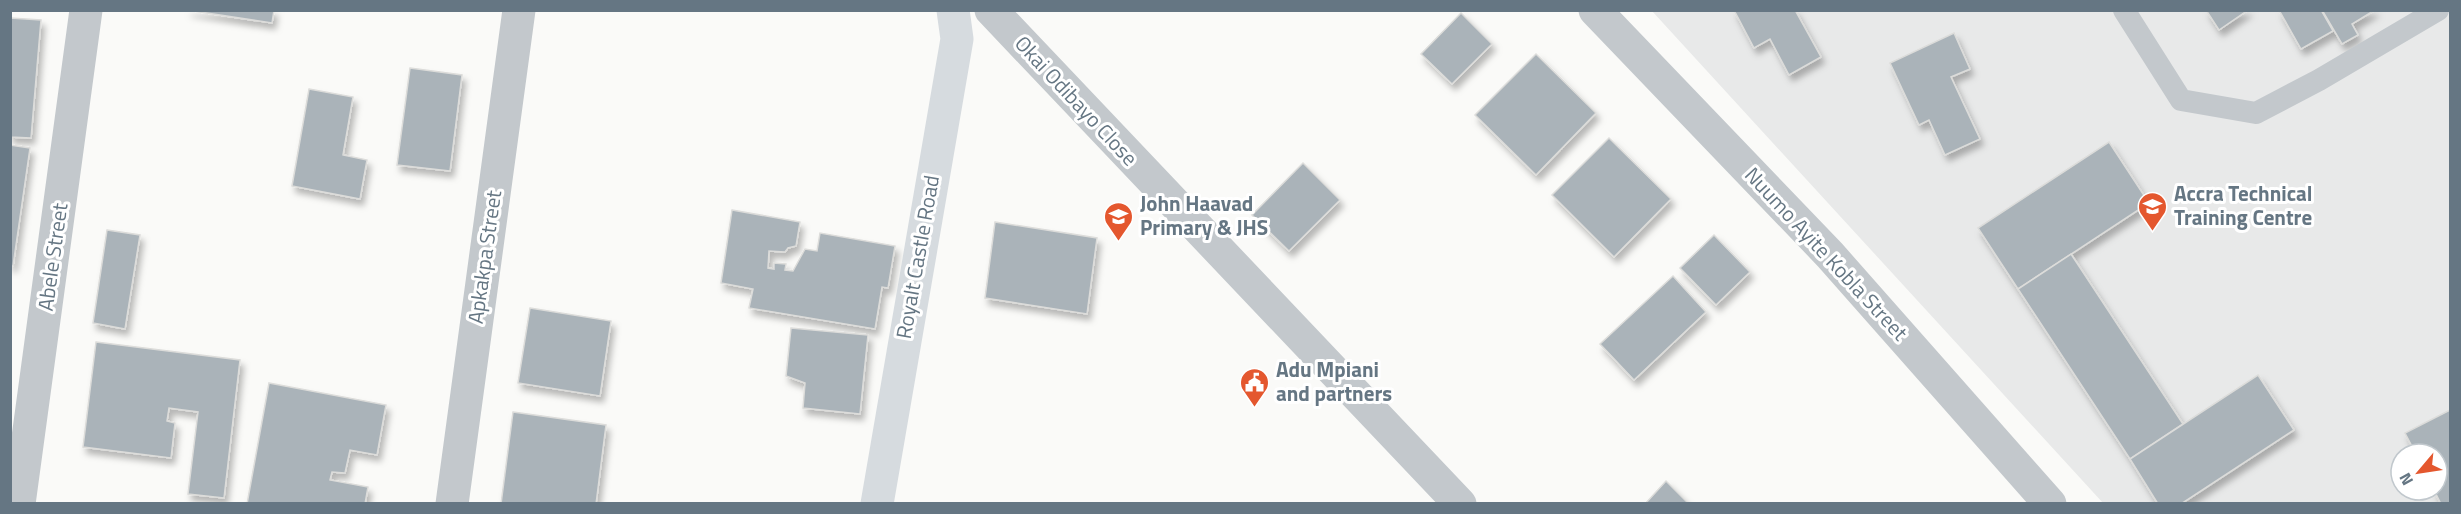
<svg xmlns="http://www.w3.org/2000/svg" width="2461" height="514" font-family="'Titillium Web',sans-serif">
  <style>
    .built { fill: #e8e9e9; fill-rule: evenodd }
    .building { fill: #aab3b9; stroke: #dcdcda; stroke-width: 1.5; filter: url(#shadow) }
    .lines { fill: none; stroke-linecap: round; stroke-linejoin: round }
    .lane { stroke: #c3c8cc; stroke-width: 22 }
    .street { stroke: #c3c8cc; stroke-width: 33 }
    .secondary { stroke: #d6dbdf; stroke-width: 33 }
    .labels { text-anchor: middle; stroke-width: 6; stroke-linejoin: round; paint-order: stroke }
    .street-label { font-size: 21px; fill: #657683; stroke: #fff }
    .poi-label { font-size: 21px; font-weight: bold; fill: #657683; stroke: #fff; text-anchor: start }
  </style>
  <defs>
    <filter id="shadow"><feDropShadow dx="3.5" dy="6" stdDeviation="3" flood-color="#0004"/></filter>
  </defs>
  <rect width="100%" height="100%" fill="#fafaf8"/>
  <path class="built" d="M1652,11H2450V503H2103ZM2401,454H2437V490H2401Z"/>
  <g class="building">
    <polygon points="187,10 274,10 272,23"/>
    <polygon points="1734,10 1795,10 1821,57 1789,75 1770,39 1754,48"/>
    <polygon points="2206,10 2248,10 2219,30"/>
    <polygon points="2279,10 2321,10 2333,31 2301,49"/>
    <polygon points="2322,10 2375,10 2352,24 2358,35 2342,44"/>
    <polygon points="1461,13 1492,44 1452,84 1421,54"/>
    <polygon points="10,18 41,20 31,138 10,137"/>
    <polygon points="1954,33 1970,69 1951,77 1980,139 1945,155 1929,120 1919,125 1890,63"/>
    <polygon points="1536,54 1596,113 1536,175 1475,115"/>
    <polygon points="410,68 462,75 450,171 397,165"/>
    <polygon points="309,89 353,97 343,155 367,160 360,199 292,186"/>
    <polygon points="1609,138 1671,199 1614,257 1552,195"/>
    <polygon points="2109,142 2149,203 2018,289 1978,228"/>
    <polygon points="10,145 30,148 13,266 10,265"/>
    <polygon points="1303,163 1340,200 1289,251 1252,215"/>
    <polygon points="732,210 800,222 796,246 788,248 785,252 769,251 768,268 774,269 774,263 786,264 785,270 793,271 805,249 817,251 820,233 895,246 888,288 882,287 875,329 749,308 753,289 721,283"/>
    <polygon points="995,222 1097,238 1087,314 985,298"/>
    <polygon points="107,230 140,235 125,329 93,323"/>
    <polygon points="1714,235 1750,272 1716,305 1680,268"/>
    <polygon points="2071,254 2183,424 2130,459 2018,289"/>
    <polygon points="1673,276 1706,312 1634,380 1600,344"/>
    <polygon points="530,308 611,321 600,396 518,383"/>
    <polygon points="791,328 868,335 860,414 803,408 805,383 786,376"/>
    <polygon points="96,342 240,360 224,498 188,494 198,412 169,408 167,421 175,423 171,458 83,447"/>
    <polygon points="2258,375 2294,430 2181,504 2158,504 2130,459"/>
    <polygon points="269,383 386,405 377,455 350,450 345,473 332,472 330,480 368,487 365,504 247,504"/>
    <polygon points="2450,410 2450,504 2441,504 2434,490 2437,490 2437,454 2416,454 2405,433"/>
    <polygon points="513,412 606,425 596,504 501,504"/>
    <polygon points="1666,481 1689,504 1645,504"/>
  </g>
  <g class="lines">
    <polyline class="lane" points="2124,10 2181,100 2256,113 2319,80 2438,10"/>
    <g class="street">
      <polyline points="991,10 1460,504"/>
      <polyline points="1595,10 1830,255 2050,504"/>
      <polyline points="19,504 86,10"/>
      <polyline points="452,504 519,10"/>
    </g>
    <polyline class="secondary" points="877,504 957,39 953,10"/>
  </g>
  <defs>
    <symbol id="school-pin" viewBox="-11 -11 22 30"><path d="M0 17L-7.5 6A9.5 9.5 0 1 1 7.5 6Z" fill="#e4572e" stroke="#fff"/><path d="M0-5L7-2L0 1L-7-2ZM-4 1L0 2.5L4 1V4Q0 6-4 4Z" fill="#fff"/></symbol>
    <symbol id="civic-pin" viewBox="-11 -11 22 30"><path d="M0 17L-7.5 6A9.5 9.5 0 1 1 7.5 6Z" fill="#e4572e" stroke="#fff"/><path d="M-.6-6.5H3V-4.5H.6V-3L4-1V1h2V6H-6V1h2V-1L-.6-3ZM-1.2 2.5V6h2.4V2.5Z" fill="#fff"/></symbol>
  </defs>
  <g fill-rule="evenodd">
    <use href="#school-pin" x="2136" y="190" width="33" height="45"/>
    <use href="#school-pin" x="1102" y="200" width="33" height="45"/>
    <use href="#civic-pin" x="1238" y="366" width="33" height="45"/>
  </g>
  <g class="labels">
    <g class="street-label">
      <text transform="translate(1076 101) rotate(47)" y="7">Okai Odibayo Close</text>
      <text transform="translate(1826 254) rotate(47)" y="7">Nuumo Ayite Kobla Street</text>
      <text transform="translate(53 257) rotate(-82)" y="7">Abele Street</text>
      <text transform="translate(485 257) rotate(-82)" y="7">Apkakpa Street</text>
      <text transform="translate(918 257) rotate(-80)" y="7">Royalt Castle Road</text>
    </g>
    <g class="poi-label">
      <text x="2174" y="201">Accra Technical<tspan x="2174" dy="24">Training Centre</tspan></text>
      <text x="1140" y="211">John Haavad<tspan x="1140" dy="24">Primary &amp; JHS</tspan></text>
      <text x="1276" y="377">Adu Mpiani<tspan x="1276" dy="24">and partners</tspan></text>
    </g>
  </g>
  <rect width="2461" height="514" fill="none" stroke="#657683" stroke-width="24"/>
  <g transform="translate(2419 472) rotate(241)"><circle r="28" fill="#ffffff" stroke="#c1c8cd" stroke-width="1.5"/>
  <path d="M0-4.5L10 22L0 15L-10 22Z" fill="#e4572e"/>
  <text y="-9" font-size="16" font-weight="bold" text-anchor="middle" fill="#657683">N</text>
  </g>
</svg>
